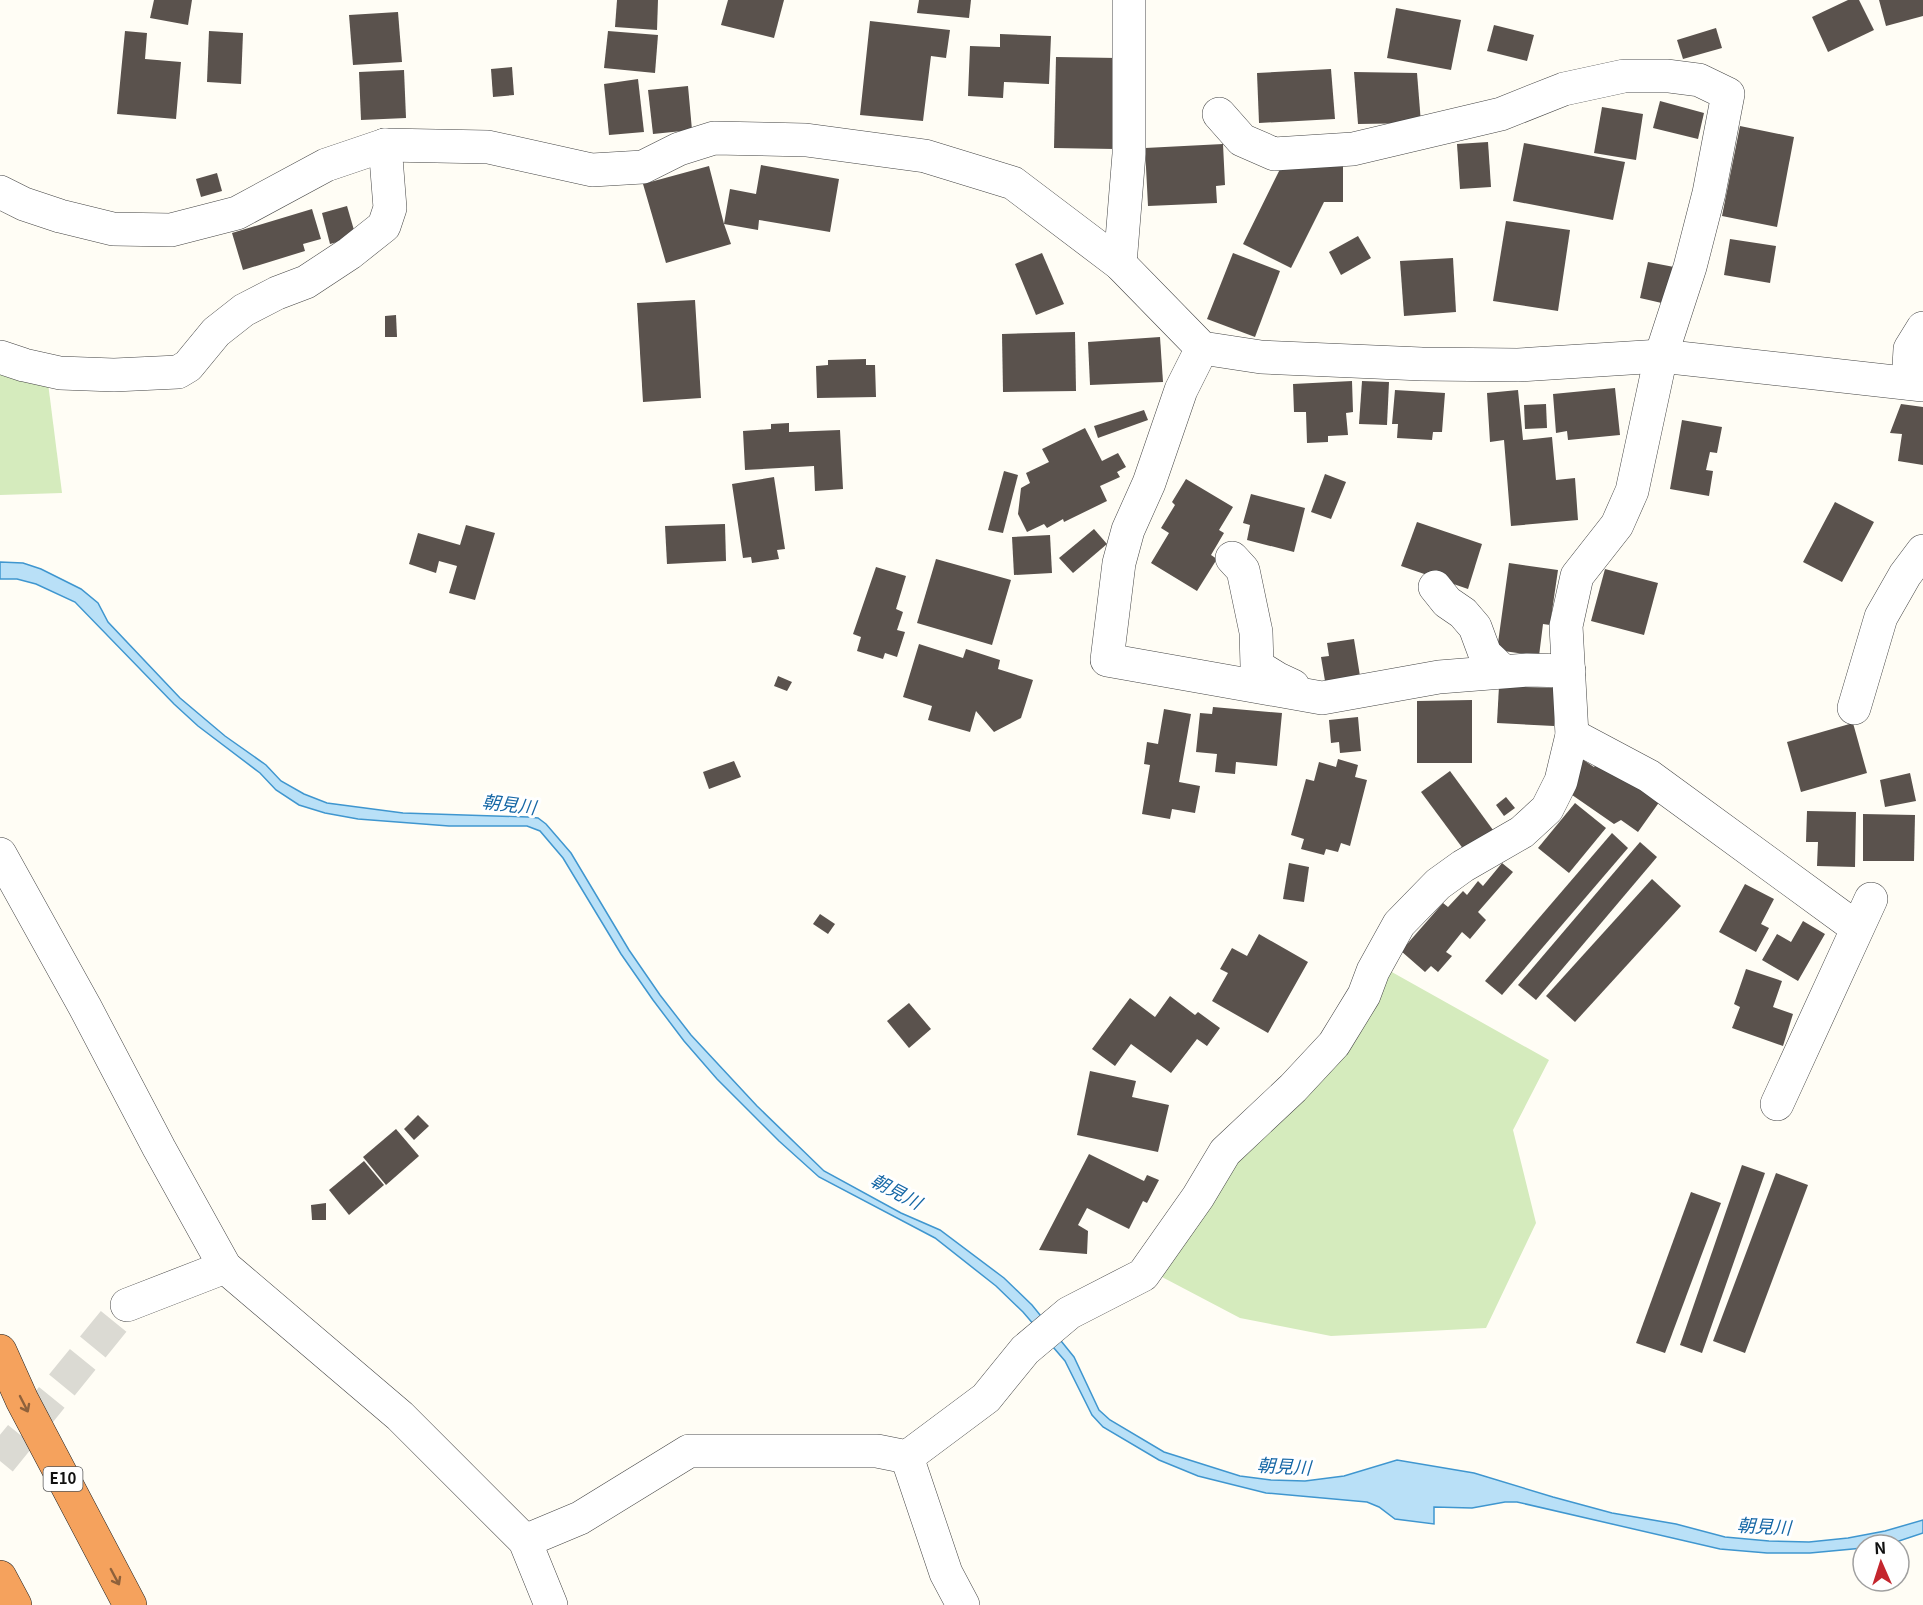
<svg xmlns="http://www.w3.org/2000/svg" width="1923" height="1605" font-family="Georgia,'Noto Sans JP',serif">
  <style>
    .green { fill: #d5ebbd }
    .water { fill: #b9e0f7; stroke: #3f96cf; stroke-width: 1.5 }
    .building { fill: #5a524d }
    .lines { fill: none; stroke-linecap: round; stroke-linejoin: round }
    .minor-tunnel { stroke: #dbdad3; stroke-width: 33; stroke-dasharray: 33 16; stroke-linecap: butt }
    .minor-casing { stroke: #444; stroke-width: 34 }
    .motorway-casing { stroke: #222; stroke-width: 34 }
    .minor { stroke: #fff; stroke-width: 33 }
    .motorway { stroke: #f5a25d; stroke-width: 33 }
    .oneway { stroke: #8e613b }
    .labels { text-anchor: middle; stroke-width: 6; stroke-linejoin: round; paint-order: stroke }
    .shield { fill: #fff; stroke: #585858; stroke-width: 1.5 }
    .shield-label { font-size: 15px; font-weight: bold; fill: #111 }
    .water-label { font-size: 18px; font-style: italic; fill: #1768a6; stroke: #fff }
  </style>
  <rect width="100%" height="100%" fill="#fffdf5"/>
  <g class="green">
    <polygon points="0,368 48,383 62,493 0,495"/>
    <polygon points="1390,971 1549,1060 1513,1130 1536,1223 1486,1328 1331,1336 1240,1318 1162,1277 1244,1145"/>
  </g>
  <polygon class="water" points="0,562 23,563 41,569 81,589 98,603 108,622 180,698 225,736 266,765 281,781 304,794 327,803 403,813 528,817 538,818 546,824 571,853 629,950 660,995 691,1035 757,1106 824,1171 901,1213 940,1230 1004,1278 1032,1305 1074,1357 1099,1410 1110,1420 1164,1452 1240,1476 1271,1480 1305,1481 1344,1476 1397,1460 1474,1473 1553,1497 1612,1513 1676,1524 1725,1537 1769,1541 1809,1542 1848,1538 1885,1531 1923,1520 1923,1533 1890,1544 1863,1545 1863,1548 1810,1553 1767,1553 1720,1549 1517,1502 1505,1502 1472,1508 1434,1507 1434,1524 1395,1519 1379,1507 1367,1502 1266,1493 1198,1476 1159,1460 1103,1427 1092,1415 1065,1361 1023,1312 996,1286 935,1238 819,1177 779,1141 717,1079 684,1041 653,1000 621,954 563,858 540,831 527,826 449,826 358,819 325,813 299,805 276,790 260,773 198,726 174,704 75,602 36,584 17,579 0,579"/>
  <g class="building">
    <polygon points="154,0 192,0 188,25 150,18"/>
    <polygon points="617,0 658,0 657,30 615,27"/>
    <polygon points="728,0 784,0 774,38 721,25"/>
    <polygon points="919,0 971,0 969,18 917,13"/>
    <polygon points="1848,0 1859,0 1874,30 1828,52 1812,17"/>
    <polygon points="1879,0 1923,0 1923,16 1886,26"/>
    <polygon points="1396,8 1461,20 1451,70 1387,58"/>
    <polygon points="398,12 402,62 353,65 349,15"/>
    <polygon points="870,21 950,30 946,58 931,56 923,121 860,115"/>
    <polygon points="1494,25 1534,35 1527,61 1487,51"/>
    <polygon points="1716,28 1722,48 1683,59 1677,40"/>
    <polygon points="125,31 147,33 145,59 181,62 176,119 117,114"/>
    <polygon points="209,31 243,33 241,84 207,82"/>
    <polygon points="608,31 658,35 655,73 604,68"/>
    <polygon points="1000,34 1051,36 1049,84 1004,82 1003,98 968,96 970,46 1000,47"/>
    <polygon points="1056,57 1117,58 1115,149 1054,148"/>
    <polygon points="512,67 514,95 493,97 491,69"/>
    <polygon points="1331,69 1335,119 1259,123 1257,73"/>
    <polygon points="404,70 406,118 361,120 359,72"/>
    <polygon points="1354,72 1417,73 1421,123 1358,124"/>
    <polygon points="638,79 644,132 609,135 604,84"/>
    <polygon points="688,86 692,130 653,134 648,90"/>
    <polygon points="1660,101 1704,113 1698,139 1653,128"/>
    <polygon points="1602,107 1643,114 1636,160 1594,153"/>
    <polygon points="1740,126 1794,137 1777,227 1722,216"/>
    <polygon points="1488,142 1491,187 1460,189 1457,144"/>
    <polygon points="1524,143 1625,162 1613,220 1513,201"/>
    <polygon points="1223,144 1225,185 1216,186 1217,203 1148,206 1145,148"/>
    <polygon points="761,165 839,179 830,232 759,220 758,230 724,224 730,189 756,194"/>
    <polygon points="1282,165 1343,165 1343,202 1324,202 1291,268 1243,244"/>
    <polygon points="709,166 724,224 731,244 666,263 643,184"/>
    <polygon points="217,173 222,191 201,197 196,179"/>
    <polygon points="347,206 356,237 330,244 322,213"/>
    <polygon points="312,209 321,239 303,244 305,251 243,270 232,233"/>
    <polygon points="1506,221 1570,230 1558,311 1493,301"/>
    <polygon points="1358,236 1371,258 1341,275 1329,252"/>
    <polygon points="1730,239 1776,246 1770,283 1724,275"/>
    <polygon points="1042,253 1064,304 1036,315 1015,264"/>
    <polygon points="1233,253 1280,271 1255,337 1207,319"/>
    <polygon points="1453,258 1456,312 1404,316 1400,261"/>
    <polygon points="1648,262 1674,267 1666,304 1640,298"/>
    <polygon points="695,300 701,398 643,402 637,303"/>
    <polygon points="396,315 397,337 385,337 385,316"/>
    <polygon points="1075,332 1076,391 1003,392 1002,334"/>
    <polygon points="1160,337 1163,382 1090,385 1088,342"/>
    <polygon points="866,359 866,365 875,365 876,397 817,398 816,366 828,365 828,360"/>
    <polygon points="1352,381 1353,412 1346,413 1348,435 1328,436 1328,442 1307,443 1306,412 1294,412 1293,384"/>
    <polygon points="1362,381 1389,382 1387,425 1359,424"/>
    <polygon points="1615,388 1620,435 1568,440 1567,431 1556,433 1553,394"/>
    <polygon points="1395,390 1445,393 1442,432 1433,432 1432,440 1397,438 1398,424 1392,424"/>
    <polygon points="1518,390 1523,440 1552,437 1556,480 1575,478 1578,520 1511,526 1504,440 1490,442 1487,393"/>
    <polygon points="1546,404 1547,428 1525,429 1524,405"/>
    <polygon points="1901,404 1923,407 1923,465 1898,461 1902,434 1890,433"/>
    <polygon points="1144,410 1148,420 1098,438 1094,426"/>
    <polygon points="1682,420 1722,427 1717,453 1710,452 1706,470 1713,471 1709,496 1670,489"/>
    <polygon points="789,423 789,432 840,430 843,489 815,491 814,466 745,470 743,431 771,429 771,424"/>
    <polygon points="1085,428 1102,461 1118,453 1126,467 1117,472 1120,477 1100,486 1107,501 1064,522 1063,519 1047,528 1044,524 1027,532 1018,514 1021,488 1030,483 1026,473 1049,462 1042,449"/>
    <polygon points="1004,471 1018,475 1003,533 988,530"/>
    <polygon points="1325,474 1346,482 1331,519 1311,512"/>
    <polygon points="774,477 785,549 777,550 779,559 752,563 751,557 743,558 732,484"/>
    <polygon points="1186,479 1233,507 1219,530 1224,533 1211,555 1217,559 1197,591 1151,563 1169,533 1161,528 1175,505 1172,502"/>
    <polygon points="1251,494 1305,508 1294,552 1247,540 1250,525 1243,523"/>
    <polygon points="1835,502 1874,522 1842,582 1803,562"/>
    <polygon points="1417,522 1482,544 1468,589 1401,566"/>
    <polygon points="725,524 726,561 667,564 665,526"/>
    <polygon points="466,525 495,533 475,600 449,593 457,566 439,561 436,573 409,564 418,533 460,545"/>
    <polygon points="1094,529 1107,544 1073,573 1059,558"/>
    <polygon points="1050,535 1052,573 1014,575 1012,537"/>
    <polygon points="936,559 1011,580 992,645 917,623"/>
    <polygon points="1509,563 1558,570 1550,625 1543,624 1539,656 1497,650"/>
    <polygon points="876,567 906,576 896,609 903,612 897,630 905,632 897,657 885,653 883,659 857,651 861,637 853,634"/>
    <polygon points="1605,569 1658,583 1644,635 1591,621"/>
    <polygon points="1354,639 1360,676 1325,681 1321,657 1329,656 1327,643"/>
    <polygon points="919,644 963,658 966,649 1000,660 998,669 1033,680 1021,718 994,732 976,711 970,732 928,720 932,706 903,697"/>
    <polygon points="778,676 792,682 787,691 774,686"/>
    <polygon points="1499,686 1556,688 1554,726 1497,723"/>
    <polygon points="1472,700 1472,763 1417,763 1417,701"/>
    <polygon points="1213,707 1282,713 1277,766 1236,762 1235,774 1215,772 1217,754 1196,752 1200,713 1212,714"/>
    <polygon points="1164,709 1191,714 1179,782 1200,786 1195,813 1172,809 1170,819 1142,814 1150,765 1144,764 1147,742 1158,744"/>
    <polygon points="1358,717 1361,751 1340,753 1339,742 1331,743 1329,720"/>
    <polygon points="1853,723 1867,773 1801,792 1787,742"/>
    <polygon points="1338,759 1358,765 1355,777 1367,780 1350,846 1341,843 1338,852 1326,849 1324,855 1301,849 1304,839 1291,835 1306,779 1314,781 1319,762 1336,767"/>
    <polygon points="1582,759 1594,767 1600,760 1660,801 1638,832 1621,820 1614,824 1562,788"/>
    <polygon points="734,761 741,777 709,789 703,772"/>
    <polygon points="1450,771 1493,830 1464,850 1421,792"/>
    <polygon points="1910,773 1916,801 1885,807 1880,780"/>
    <polygon points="1506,797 1515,808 1504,816 1496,805"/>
    <polygon points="1575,803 1606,828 1569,873 1538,848"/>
    <polygon points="1807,811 1856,812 1855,867 1817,866 1818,842 1806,842"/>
    <polygon points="1863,814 1915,815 1914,861 1863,861"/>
    <polygon points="1612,833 1628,848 1502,995 1485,981"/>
    <polygon points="1640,842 1657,857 1536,1000 1518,985"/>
    <polygon points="1289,863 1309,867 1304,902 1283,899"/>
    <polygon points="1502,863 1513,872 1478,912 1486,920 1470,939 1462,932 1446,952 1452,956 1438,972 1431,966 1425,972 1401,951 1443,903 1448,907 1463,891 1467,895 1478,881 1483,886"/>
    <polygon points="1652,879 1681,906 1575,1022 1546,996"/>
    <polygon points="1745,884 1774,899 1761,924 1769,928 1756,952 1719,932"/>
    <polygon points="820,914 835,924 828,934 813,924"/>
    <polygon points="1803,921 1825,934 1798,981 1762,960 1777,934 1791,942"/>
    <polygon points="1259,934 1308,962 1268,1033 1212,1001 1228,973 1220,969 1232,948 1247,956"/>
    <polygon points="1746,969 1782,981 1773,1007 1793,1014 1783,1046 1732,1028 1740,1007 1734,1004"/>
    <polygon points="1170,996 1195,1015 1198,1012 1220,1028 1207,1046 1197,1039 1171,1073 1131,1044 1115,1066 1092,1049 1130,998 1155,1017"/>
    <polygon points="909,1003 931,1029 909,1048 887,1021"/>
    <polygon points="1090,1071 1136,1081 1132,1097 1169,1105 1158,1152 1077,1135"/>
    <polygon points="418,1115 429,1126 414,1140 404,1129"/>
    <polygon points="396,1129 419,1156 386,1185 363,1157"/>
    <polygon points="1089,1154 1144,1181 1147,1175 1159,1180 1147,1203 1143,1201 1129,1229 1087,1208 1078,1225 1088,1231 1087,1254 1039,1250"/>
    <polygon points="364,1161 384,1185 349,1215 329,1190"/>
    <polygon points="1742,1165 1765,1173 1702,1353 1680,1345"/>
    <polygon points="1776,1173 1808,1185 1745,1353 1713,1341"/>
    <polygon points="1691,1192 1721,1203 1665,1353 1636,1343"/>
    <polygon points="326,1203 326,1220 312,1220 311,1205"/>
  </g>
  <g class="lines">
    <polyline class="minor-tunnel" points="0,1461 127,1305"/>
    <defs>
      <g id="minor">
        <polyline points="0,192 24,204 60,216 113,229 171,230 237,213 326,165 385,145 488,147 592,170 643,167 679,149 714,138 806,140 925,156 1013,183 1120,264 1202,348 1261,357 1422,364 1518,365 1661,356 1923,385"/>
        <polyline points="1120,264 1129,154 1129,0"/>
        <polyline points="1202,348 1181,390 1149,483 1128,530 1119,563 1107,660 1322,698 1439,677 1527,670 1569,671"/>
        <polyline points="0,357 24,365 60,373 114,375 178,372 188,366 216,332 244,310 277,293 306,282 350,253 384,226 390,208 385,145"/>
        <polyline points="1908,383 1910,349 1923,328"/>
        <polyline points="1232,558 1243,570 1256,632 1257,666 1278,679 1293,686"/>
        <polyline points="1435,587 1447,602 1463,613 1475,627 1485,654 1503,671"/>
        <polyline points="1854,708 1881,617 1905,575 1923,551"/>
        <polyline points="1572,735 1649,776 1857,928"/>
        <polyline points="0,854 85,1007 159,1148 225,1267 400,1416 525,1541 551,1605"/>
        <polyline points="1777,1104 1871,899"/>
        <polyline points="127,1305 225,1267"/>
        <polyline points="907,1457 946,1573 963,1605"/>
        <polyline points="525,1541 580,1518 689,1451 877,1451 907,1457 986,1398 1025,1350 1069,1313 1143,1275 1198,1197 1225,1152 1293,1088 1334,1044 1364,995 1373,971 1399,924 1438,884 1463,866 1522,832 1547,809 1561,781 1572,735 1566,626 1577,576 1617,525 1632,491 1661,356 1690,267 1709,193 1728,94 1699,80 1668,76 1624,76 1564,89 1501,114 1353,149 1274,154 1242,140 1219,114"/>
      </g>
      <g id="motorway">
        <polyline points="0,1351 22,1400 130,1605"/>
        <polyline points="0,1577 15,1605"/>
      </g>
    </defs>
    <use href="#minor" class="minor-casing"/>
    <use href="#motorway" class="motorway-casing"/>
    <use href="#minor" class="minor"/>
    <use href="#motorway" class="motorway"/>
  </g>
  <defs><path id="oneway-shaft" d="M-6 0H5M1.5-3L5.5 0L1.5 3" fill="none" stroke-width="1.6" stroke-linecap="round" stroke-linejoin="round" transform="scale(1.5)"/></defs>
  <g class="oneway">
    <use href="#oneway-shaft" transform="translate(24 1404) rotate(63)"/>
    <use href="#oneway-shaft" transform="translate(115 1577) rotate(62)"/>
  </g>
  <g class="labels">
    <rect class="shield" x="43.5" y="1467" width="39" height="24" rx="4.5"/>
    <g class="shield-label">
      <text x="63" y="1484">E10</text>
    </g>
    <g class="water-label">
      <text transform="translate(509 805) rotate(7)" y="6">朝見川</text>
      <text transform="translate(896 1192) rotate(28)" y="6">朝見川</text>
      <text transform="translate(1284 1467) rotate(3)" y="6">朝見川</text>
      <text transform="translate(1764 1527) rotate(3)" y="6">朝見川</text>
    </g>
  </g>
  <g transform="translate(1881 1563) rotate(357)"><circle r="28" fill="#ffffff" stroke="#a0a0a0" stroke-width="1.5"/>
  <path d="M0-4.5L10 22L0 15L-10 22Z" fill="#c4262e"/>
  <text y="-9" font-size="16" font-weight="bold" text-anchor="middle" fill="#111111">N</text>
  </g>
</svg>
